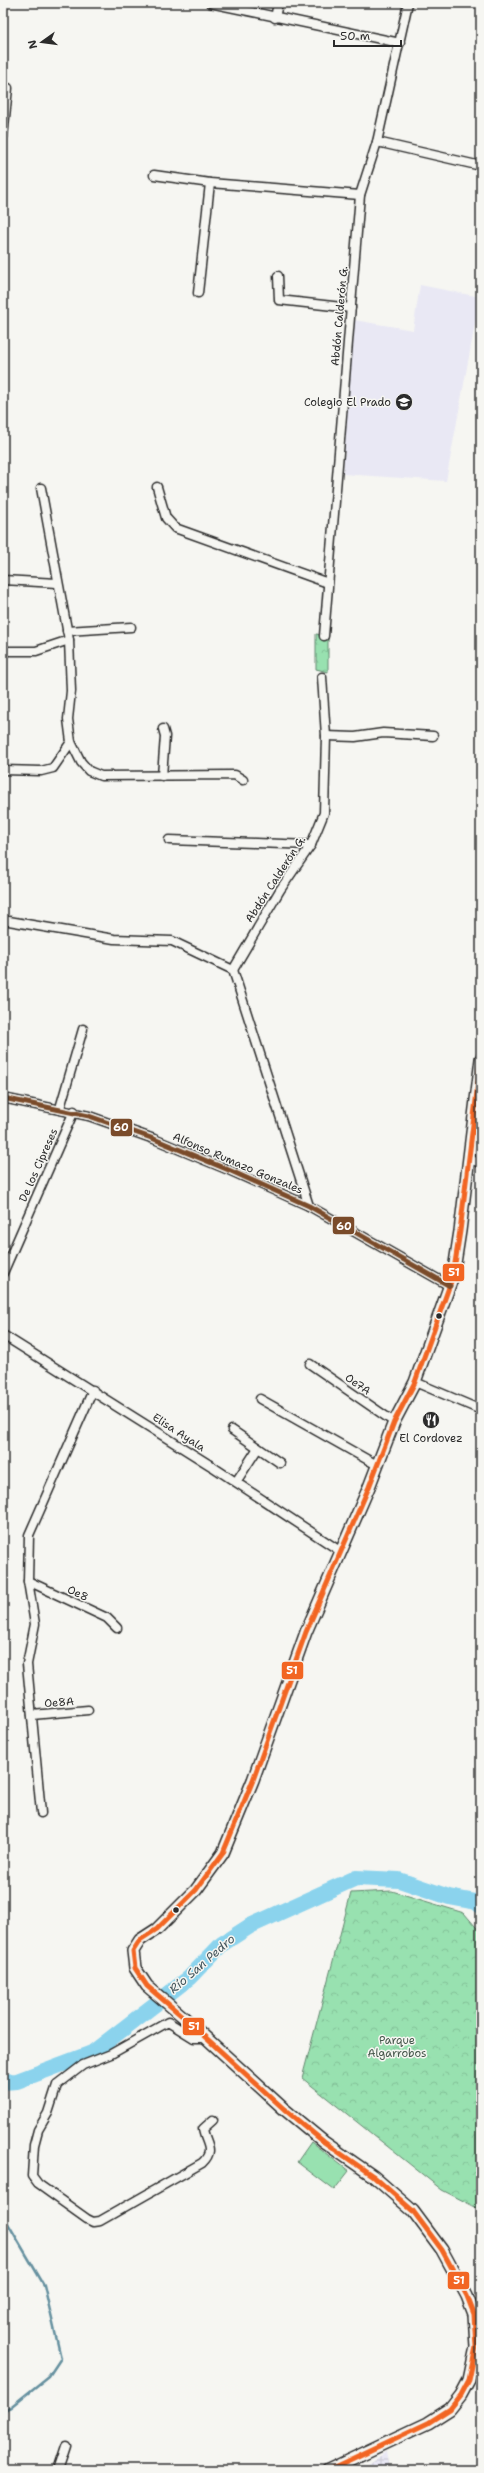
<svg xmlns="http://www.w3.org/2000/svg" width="484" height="2473" font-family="'Shantell Sans',sans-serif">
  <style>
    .built { fill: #e9e8f4 }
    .industrial { fill: url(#industrial-grid) }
    .grass { fill: #98e1b0; stroke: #62866e }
    .forest { fill: url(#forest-crowns); stroke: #62866e }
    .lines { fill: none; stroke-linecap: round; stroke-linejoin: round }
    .stream { stroke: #65909f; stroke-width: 2.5 }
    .river { stroke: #8bd3ed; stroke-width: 16 }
    .street-casing { stroke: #2b2b2b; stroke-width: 11 }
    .secondary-casing { stroke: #2b2b2b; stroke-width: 14 }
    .street { stroke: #f6f6f2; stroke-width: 8 }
    .secondary { stroke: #f6f6f2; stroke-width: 11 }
    .bus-1-casing { stroke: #f6f6f2; stroke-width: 8 }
    .bus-2-casing { stroke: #f6f6f2; stroke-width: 8 }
    .bus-1 { stroke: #f26522; stroke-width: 5 }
    .bus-2 { stroke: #7a4b2a; stroke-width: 5 }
    .bus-dot { fill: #2b2b2b; stroke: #f6f6f2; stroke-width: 1.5 }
    .labels { text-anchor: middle; stroke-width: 3; stroke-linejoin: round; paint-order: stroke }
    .street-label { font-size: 11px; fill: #2b2b2b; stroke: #f6f6f2 }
    .poi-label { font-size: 11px; fill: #2b2b2b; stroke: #f6f6f2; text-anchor: end }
    .park-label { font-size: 11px; fill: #46584c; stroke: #f6f6f2 }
    .water-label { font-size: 12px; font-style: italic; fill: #43555c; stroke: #f6f6f2 }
    .line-badge { stroke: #f6f6f2; stroke-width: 1.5 }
    .badge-label { font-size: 11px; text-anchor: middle; font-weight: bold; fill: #fff }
  </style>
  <defs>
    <pattern id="industrial-grid" width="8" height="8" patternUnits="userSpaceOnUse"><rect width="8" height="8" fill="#e9e8f4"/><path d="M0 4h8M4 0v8" fill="none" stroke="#c8c7d1"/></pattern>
    <pattern id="forest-crowns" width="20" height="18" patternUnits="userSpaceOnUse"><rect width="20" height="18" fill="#98e1b0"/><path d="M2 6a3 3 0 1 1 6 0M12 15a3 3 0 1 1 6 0" fill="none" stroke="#83c198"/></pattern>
  </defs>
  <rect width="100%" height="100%" fill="#f6f6f2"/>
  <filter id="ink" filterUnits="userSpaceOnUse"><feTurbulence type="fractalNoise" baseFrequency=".025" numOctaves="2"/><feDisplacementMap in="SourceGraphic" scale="8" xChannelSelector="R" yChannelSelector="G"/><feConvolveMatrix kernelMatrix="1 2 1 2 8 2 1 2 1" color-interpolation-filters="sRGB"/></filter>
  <g filter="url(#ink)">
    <polygon class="built" points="420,285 480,297 446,481 343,474 354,320 413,330"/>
    <polygon class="industrial" points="386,2452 389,2470 360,2470"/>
    <polygon class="grass" points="311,2142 349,2171 334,2190 297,2162"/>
    <g class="forest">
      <polygon points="316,634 328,636 328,672 316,669"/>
      <polygon points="392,1891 464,1913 481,1933 481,2210 442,2190 302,2078 351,1893"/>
    </g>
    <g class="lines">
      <polyline class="stream" points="3,2215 44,2285 61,2358 49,2376 3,2413"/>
      <polyline class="river" points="3,2082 17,2081 92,2053 189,1978 222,1944 250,1926 356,1878 399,1880 449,1897 476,1902 481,1906"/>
      <defs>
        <g id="street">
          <polyline points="210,3 400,43"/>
          <polyline points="275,18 278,3"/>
          <polyline points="3,137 8,88"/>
          <polyline points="377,142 481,166"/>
          <polyline points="154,175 210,183 360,195"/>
          <polyline points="278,276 279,300 351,308"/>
          <polyline points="198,293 210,183"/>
          <polyline points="157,487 166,518 175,528 328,583"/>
          <polyline points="41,488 69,640 71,691 68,719 71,742 81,762 89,771 101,776 235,775 243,780"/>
          <polyline points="3,580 57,583"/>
          <polyline points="67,631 131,627"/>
          <polyline points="324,636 360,195 377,142 408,3"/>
          <polyline points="3,651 36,651 69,640"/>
          <polyline points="326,736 355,737 383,733 433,736"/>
          <polyline points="3,770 41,771 53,768 71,742"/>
          <polyline points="162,776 165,736 163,729"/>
          <polyline points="169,840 311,845"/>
          <polyline points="3,920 114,939 172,941 233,970 309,1206"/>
          <polyline points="233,970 280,890 311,845 324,813 326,736 322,677"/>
          <polyline points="3,1098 89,1116 154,1139 231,1171 309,1206 450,1286"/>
          <polyline points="60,1108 83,1029"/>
          <polyline points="468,1159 481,1163"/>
          <polyline points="3,1273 74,1111"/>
          <polyline points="3,1335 213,1467 340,1551"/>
          <polyline points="310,1364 394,1422"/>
          <polyline points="415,1382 481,1410"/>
          <polyline points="260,1399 377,1465"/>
          <polyline points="232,1430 280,1463"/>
          <polyline points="236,1482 258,1448"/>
          <polyline points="28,1581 107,1618 117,1628"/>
          <polyline points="32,1715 88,1710"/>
          <polyline points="41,1813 27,1664 35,1624 28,1581 29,1535 93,1390"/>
          <path d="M205,2038H194L168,2022L111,2054L83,2065L57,2085L48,2113L38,2130L34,2145L32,2176L38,2184L87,2219L93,2222L100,2221L202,2163C216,2150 205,2143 203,2129L213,2120"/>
          <polyline points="58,2470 66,2446"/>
        </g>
        <polyline id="secondary" points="328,2470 428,2423 450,2409 461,2395 469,2380 476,2347 474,2314 467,2296 442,2250 413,2211 373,2176 324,2142 284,2109 181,2015 147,1986 135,1968 133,1951 140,1940 157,1929 196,1890 223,1853 253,1780 306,1632 369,1487 394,1422 415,1382 453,1276 460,1231 481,1059"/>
      </defs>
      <use href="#street" class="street-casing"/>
      <use href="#secondary" class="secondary-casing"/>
      <use href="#street" class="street"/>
      <use href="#secondary" class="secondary"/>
      <defs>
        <polyline id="bus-1" points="328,2470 428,2423 450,2409 461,2395 469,2380 476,2347 474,2314 467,2296 442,2250 413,2211 373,2176 324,2142 284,2109 181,2015 147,1986 135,1968 133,1951 140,1940 157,1929 196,1890 223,1853 253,1780 306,1632 369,1487 394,1422 415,1382 453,1276 460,1231 481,1059"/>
        <polyline id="bus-2" points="3,1098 89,1116 154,1139 231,1171 309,1206 450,1286"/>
      </defs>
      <use href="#bus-1" class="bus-1-casing"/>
      <use href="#bus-2" class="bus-2-casing"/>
      <use href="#bus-1" class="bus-1"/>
      <use href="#bus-2" class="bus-2"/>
    </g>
  </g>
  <defs>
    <symbol id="school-disc" viewBox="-11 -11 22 22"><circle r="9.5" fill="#2b2b2b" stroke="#f6f6f2"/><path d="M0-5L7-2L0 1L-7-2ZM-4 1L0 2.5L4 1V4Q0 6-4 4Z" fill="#fff"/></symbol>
    <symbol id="restaurant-disc" viewBox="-11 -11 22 22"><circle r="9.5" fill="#2b2b2b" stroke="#f6f6f2"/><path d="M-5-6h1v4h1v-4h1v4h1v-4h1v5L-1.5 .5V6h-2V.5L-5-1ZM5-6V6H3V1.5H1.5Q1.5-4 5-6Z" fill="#fff"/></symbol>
  </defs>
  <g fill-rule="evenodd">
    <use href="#school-disc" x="394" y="392" width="20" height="20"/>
    <use href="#restaurant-disc" x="421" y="1410" width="20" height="20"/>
  </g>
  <g class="bus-dot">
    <circle cx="439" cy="1316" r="3.5"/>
    <circle cx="176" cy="1910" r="3.5"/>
  </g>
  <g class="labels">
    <g class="street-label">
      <text transform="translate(339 316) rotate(-85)" y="4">Abdón Calderón G.</text>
      <text transform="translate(275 879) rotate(-57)" y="4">Abdón Calderón G.</text>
      <text transform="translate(238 1163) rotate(23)" y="4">Alfonso Rumazo Gonzales</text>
      <text transform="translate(38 1165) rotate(-66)" y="4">De los Cipreses</text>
      <text transform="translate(358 1384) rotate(35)" y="4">Oe7A</text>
      <text transform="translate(179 1432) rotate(33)" y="4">Elisa Ayala</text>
      <text transform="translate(78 1593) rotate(25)" y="4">Oe8</text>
      <text transform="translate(59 1702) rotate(-4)" y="4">Oe8A</text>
    </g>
    <g class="poi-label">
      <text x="391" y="406">Colegio El Prado</text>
      <text x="431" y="1442" text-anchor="middle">El Cordovez</text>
    </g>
    <g class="park-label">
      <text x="397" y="2044">Parque<tspan x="397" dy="13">Algarrobos</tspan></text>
    </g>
    <g class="water-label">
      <text transform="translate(202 1964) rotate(-41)" y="4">Río San Pedro</text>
    </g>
  </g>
  <g class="line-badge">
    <rect x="110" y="1118" width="23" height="19" rx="4" fill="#7a4b2a"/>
    <rect x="332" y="1216" width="23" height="19" rx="4" fill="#7a4b2a"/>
    <rect x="442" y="1263" width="23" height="19" rx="4" fill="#f26522"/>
    <rect x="281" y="1661" width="23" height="19" rx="4" fill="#f26522"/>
    <rect x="182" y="2017" width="23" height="19" rx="4" fill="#f26522"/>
    <rect x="447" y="2271" width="23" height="19" rx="4" fill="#f26522"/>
  </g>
  <g class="badge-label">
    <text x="121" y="1131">60</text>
    <text x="344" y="1230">60</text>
    <text x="454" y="1276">51</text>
    <text x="292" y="1674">51</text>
    <text x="194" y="2030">51</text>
    <text x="459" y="2284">51</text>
  </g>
  <rect width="484" height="2473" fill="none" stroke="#f6f6f2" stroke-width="16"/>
  <rect x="8" y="8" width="468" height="2457" fill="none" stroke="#2b2b2b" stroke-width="1.5" filter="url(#ink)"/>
  <g transform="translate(42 42) rotate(256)" stroke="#f6f6f2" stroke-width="3" paint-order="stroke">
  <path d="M0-3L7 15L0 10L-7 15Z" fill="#2b2b2b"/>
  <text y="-6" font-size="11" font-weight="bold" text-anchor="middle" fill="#2b2b2b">N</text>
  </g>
  <path d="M334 40v6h67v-6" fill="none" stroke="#2b2b2b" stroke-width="2"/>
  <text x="340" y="40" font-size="12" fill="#2b2b2b" stroke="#f6f6f2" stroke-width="3" paint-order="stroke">50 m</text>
</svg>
